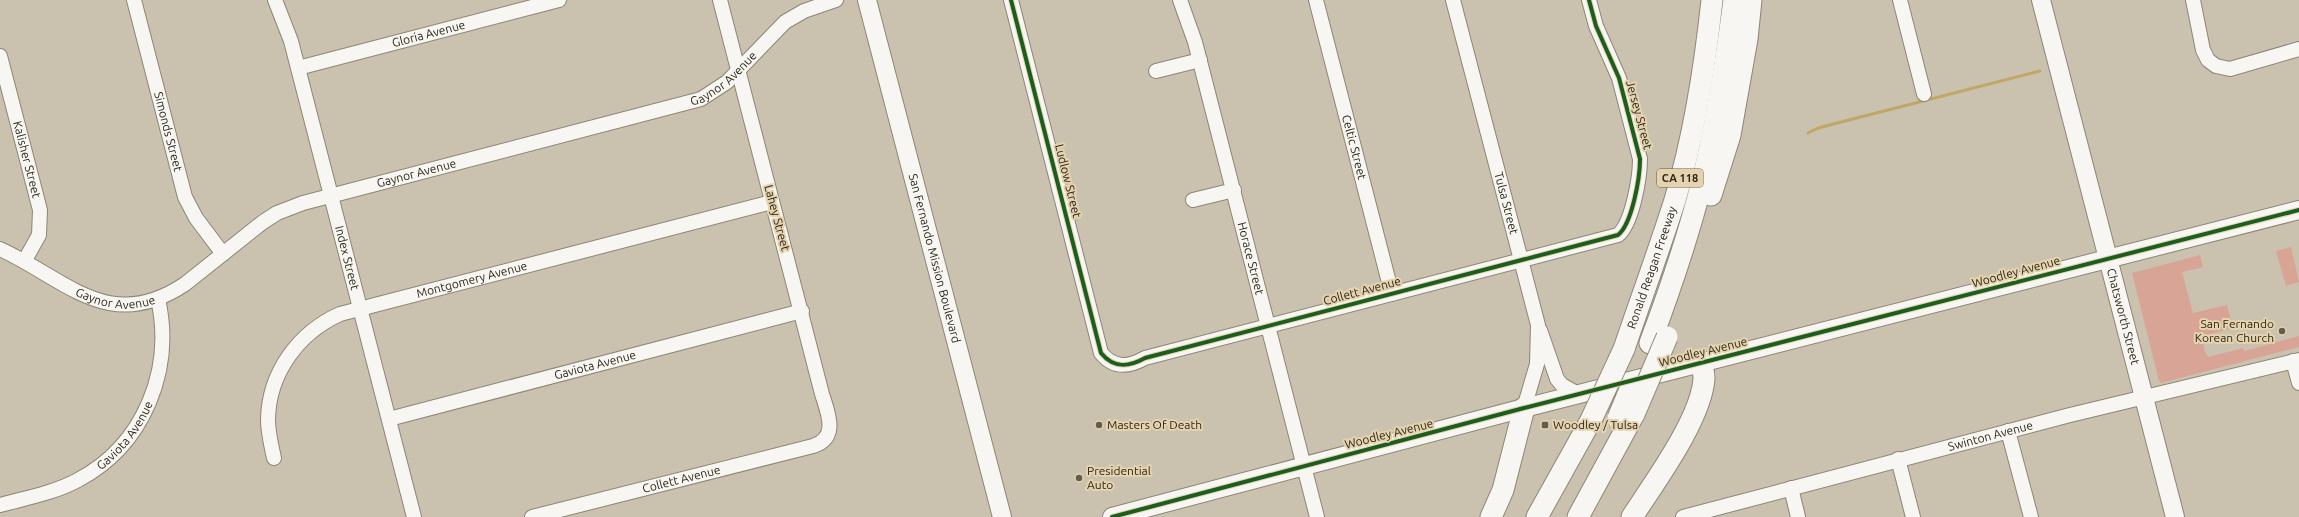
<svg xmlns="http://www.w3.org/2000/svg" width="2299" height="517" font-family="Ubuntu,sans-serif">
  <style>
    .green { fill: #d7a496 }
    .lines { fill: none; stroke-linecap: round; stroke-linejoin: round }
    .stream { stroke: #c1a765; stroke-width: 3 }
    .minor-casing { stroke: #8c8676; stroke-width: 16 }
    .major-casing { stroke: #8c8676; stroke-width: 20 }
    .highway-casing { stroke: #8c8676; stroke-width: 23 }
    .minor { stroke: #f7f6f3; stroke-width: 14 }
    .major { stroke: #f7f6f3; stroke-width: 18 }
    .highway { stroke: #f7f6f3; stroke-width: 21 }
    .highway-bridge-casing { stroke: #8c8676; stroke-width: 23; stroke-linecap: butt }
    .highway-bridge { stroke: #f7f6f3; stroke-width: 21 }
    .cycleway-casing { stroke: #e4d3ae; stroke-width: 6 }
    .cycleway { stroke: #1b5e20; stroke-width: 4 }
    .poi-dot { fill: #645d4c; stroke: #e4d3ae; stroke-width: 1.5 }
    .labels { text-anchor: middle; stroke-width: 4; stroke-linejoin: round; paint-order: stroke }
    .shield { fill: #e4d3ae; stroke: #645b45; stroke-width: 1 }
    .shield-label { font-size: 11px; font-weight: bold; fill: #2d2718 }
    .street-label { font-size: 12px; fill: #2d2718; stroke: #e4d3ae }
    .poi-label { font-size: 12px; fill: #2d2718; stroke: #e4d3ae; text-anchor: start }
  </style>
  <rect width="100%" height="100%" fill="#cac2ae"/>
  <g class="green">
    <polygon points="2291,247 2299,282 2286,286 2276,251"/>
    <polygon points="2200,255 2203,267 2182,272 2193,313 2227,305 2233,328 2203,336 2204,349 2208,357 2243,348 2244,351 2299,336 2299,347 2161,383 2159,381 2132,273"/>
  </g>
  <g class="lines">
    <polyline class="stream" points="1808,133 1818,128 2040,71"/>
    <defs>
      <g id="minor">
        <path id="s1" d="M134,0L185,197L196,218L223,254"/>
        <path id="s2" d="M275,0L291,41L414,517"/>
        <path d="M1011,0L1101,353C1114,369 1129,367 1145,358L1618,235C1632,224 1640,178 1640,159L1619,78L1596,26L1589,0"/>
        <path id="s3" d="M1180,0L1195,42L1317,517"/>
        <path id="s4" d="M1316,0L1392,294"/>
        <path id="s5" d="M1453,0L1538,325L1537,364L1524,408"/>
        <polyline points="1900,0 1924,94"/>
        <polyline points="2193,0 2203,50 2208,60 2216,66 2230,69 2299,49"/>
        <path id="s6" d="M0,56L40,210L39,235L25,260"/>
        <path id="s7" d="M298,68L559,0"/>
        <polyline points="1156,71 1200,60"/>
        <polyline points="1193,200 1234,190"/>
        <path id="s8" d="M0,249C66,279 109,335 185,284L263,222L277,213L303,203L701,99L727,82L785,22L804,11L836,0"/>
        <polyline points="1540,330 1557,379 1562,385 1578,394"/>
        <polyline points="2293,361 2299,383"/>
        <path id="s9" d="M389,419L802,311"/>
        <polyline points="2008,431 2031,517"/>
        <path id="s10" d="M274,458C271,445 268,432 268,419C269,373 298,333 340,314L772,202"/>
        <polyline points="1898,459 1913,517"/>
        <polyline points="1791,488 1798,517"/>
        <path id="s11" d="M0,505C26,498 54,493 78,480C144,445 174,370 158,299"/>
        <path id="s12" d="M532,517L813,446C839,438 828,413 822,394L720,0"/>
        <path id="s13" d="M1683,517L2070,415L2299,360"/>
      </g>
      <g id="major">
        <path id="s14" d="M867,0L1002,517"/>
        <path id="s15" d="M2041,0L2175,517"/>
        <polyline points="1112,517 1524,408 2299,210"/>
      </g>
      <g id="highway">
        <polyline points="1711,195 1730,135 1747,39 1751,0"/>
        <path d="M1650,343C1670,290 1688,237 1702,182C1717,122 1726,61 1734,0"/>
        <path id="s16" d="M1624,349C1641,299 1659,250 1675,200C1694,136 1705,66 1712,0"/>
        <polyline points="1491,517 1503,490 1524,408"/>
        <polyline points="1537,517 1591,420"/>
        <polyline points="1578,517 1634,414"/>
        <path d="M1632,517C1654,483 1702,418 1704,378C1704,373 1702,367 1702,363"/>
      </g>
    </defs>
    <use href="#minor" class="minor-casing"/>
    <use href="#major" class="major-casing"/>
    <use href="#highway" class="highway-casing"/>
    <use href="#minor" class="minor"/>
    <use href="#major" class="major"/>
    <use href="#highway" class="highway"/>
    <defs>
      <g id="highway-bridge">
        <polyline points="1634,414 1667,337"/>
        <polyline points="1618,418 1631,387"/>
        <polyline points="1591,420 1624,349"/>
      </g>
    </defs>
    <use href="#highway-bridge" class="highway-bridge-casing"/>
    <use href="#highway-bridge" class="highway-bridge"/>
    <defs>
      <g id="cycleway">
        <path d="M1011,0L1101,353C1114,369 1129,367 1145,358L1618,235C1632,224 1640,178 1640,159L1619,78L1596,26L1589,0"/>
        <polyline points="1112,517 1524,408 2299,210"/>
      </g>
    </defs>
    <use href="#cycleway" class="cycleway-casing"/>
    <use href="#cycleway" class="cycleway"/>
  </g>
  <g class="poi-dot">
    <circle cx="2282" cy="331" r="4"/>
    <circle cx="1099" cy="425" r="4"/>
    <rect x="1541" y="421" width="8" height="8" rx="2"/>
    <circle cx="1079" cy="478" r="4"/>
  </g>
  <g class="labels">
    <rect class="shield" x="1657" y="169" width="46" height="18" rx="3"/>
    <g class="shield-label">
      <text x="1680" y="182">CA 118</text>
    </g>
    <g class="street-label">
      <text dy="4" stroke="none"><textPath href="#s7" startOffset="135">Gloria Avenue</textPath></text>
      <text dy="4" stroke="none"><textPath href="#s8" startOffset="788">Gaynor Avenue</textPath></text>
      <text transform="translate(1639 115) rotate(75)" y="4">Jersey Street</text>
      <text dy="4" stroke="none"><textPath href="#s1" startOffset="136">Simonds Street</textPath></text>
      <text dy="4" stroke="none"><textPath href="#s4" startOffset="152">Celtic Street</textPath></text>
      <text dy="4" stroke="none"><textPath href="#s6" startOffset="107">Kalisher Street</textPath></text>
      <text dy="4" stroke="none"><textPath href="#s8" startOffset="464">Gaynor Avenue</textPath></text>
      <text transform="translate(1068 181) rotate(76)" y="4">Ludlow Street</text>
      <text dy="4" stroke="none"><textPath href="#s5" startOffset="210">Tulsa Street</textPath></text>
      <text transform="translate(777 218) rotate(75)" y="4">Lahey Street</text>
      <text dy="4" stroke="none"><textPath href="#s2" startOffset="268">Index Street</textPath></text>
      <text dy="4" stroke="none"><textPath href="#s3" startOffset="268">Horace Street</textPath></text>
      <text dy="4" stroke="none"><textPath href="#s14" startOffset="267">San Fernando Mission Boulevard</textPath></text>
      <text dy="4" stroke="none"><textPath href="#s16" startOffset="86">Ronald Reagan Freeway</textPath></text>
      <text transform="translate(2016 272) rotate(-15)" y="4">Woodley Avenue</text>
      <text dy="4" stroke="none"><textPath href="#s10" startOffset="310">Montgomery Avenue</textPath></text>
      <text transform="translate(1362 291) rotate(-15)" y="4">Collett Avenue</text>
      <text dy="4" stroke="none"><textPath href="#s8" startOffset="128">Gaynor Avenue</textPath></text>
      <text dy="4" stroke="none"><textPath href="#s15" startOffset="327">Chatsworth Street</textPath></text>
      <text transform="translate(1703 352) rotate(-14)" y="4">Woodley Avenue</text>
      <text dy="4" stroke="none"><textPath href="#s9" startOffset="213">Gaviota Avenue</textPath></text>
      <text dy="4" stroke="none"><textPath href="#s11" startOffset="148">Gaviota Avenue</textPath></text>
      <text transform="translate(1389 434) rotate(-14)" y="4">Woodley Avenue</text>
      <text dy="4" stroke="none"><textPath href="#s13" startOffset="318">Swinton Avenue</textPath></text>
      <text dy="4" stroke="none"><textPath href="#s12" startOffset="154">Collett Avenue</textPath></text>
    </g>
    <g class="poi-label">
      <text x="2274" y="328" text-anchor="end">San Fernando<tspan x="2274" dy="14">Korean Church</tspan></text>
      <text x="1107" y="429">Masters Of Death</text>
      <text x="1553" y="429">Woodley / Tulsa</text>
      <text x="1087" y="475">Presidential<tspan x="1087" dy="14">Auto</tspan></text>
    </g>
  </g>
</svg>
